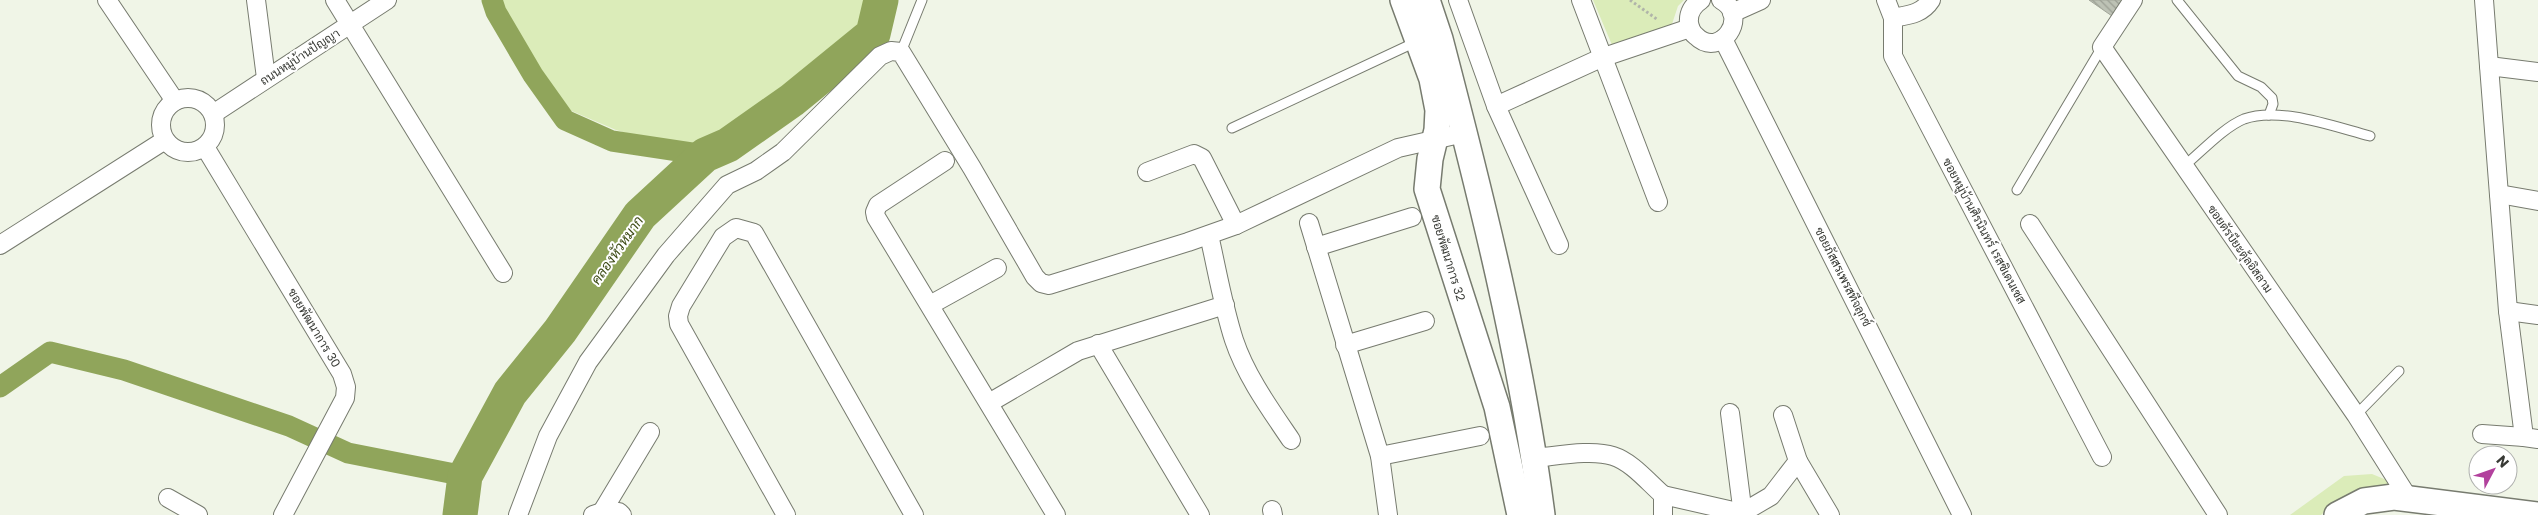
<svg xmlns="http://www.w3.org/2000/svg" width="2538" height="515" font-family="Poppins,Sarabun,sans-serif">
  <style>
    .green { fill: #dbecb9 }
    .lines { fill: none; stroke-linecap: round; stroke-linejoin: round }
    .canal { stroke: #90a55b; stroke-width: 21 }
    .river { stroke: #90a55b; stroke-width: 35 }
    .building { fill: url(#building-back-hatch); stroke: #a2a69a }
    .lane-casing { stroke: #777b6f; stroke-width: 11 }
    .street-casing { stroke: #777b6f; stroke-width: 20 }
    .secondary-casing { stroke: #777b6f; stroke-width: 28 }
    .path { stroke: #b0b4a9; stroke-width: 3; stroke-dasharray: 2.5 2.5; stroke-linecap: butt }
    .lane { stroke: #fff; stroke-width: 9 }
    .street { stroke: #fff; stroke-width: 18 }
    .secondary { stroke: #fff; stroke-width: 25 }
    .labels { text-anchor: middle; stroke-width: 4; stroke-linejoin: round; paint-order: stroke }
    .street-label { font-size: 12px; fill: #383a35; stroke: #fff }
    .water-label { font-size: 14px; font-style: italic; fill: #3d4b15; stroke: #fff }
  </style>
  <defs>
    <pattern id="building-back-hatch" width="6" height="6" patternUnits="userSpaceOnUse" patternTransform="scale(1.25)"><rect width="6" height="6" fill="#bdc2b5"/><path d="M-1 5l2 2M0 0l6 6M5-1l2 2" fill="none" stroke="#9b9f94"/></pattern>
  </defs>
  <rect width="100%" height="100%" fill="#f0f5e7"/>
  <g class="green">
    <polygon points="500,0 864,0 866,23 792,100 694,153 616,130 553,103"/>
    <polygon points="1593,0 1684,0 1678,6 1672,24 1612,45"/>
    <polygon points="2372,474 2389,481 2395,490 2330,506 2321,515 2290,515 2344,476"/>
  </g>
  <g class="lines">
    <g class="canal">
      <polyline points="492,0 496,12 533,75 565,120 612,141 705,155"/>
      <polyline points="0,387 50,352 124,370 289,426 348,453 465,476"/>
    </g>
    <polyline class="river" points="460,515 465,476 510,393 560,331 640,215 705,155 728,145 792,100 873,34 881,0"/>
  </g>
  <polygon class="building" points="2089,0 2123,0 2112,16"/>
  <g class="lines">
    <defs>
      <g id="lane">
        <polyline points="2177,0 2238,76 2261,87 2272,98 2273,104 2269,115"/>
        <polyline points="901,52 922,0"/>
        <polyline points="1232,128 1418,41"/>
        <path d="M2183,167C2200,153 2224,127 2244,119C2279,106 2335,127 2370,136"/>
        <polyline points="2017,190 2102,47"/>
        <polyline points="2356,415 2399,371"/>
      </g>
      <g id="street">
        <polyline points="107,0 175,101"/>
        <polyline points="256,0 266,78"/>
        <polyline points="335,0 503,273"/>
        <polyline points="1458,0 1496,106 1559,245"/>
        <polyline points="1581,0 1658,202"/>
        <path d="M1701,0C1693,5 1688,13 1689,23C1690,28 1692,33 1696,36C1720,60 1751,16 1721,0"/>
        <polyline points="1886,0 1893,18 1893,56 2102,457"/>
        <polyline points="2133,0 2102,47 2356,415 2409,499"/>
        <polyline points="2484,0 2489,66"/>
        <polyline points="1732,13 1761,0"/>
        <path d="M1893,18C1909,15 1922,14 1931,0"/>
        <polyline points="1723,39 1962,515"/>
        <polyline points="2538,72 2489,66 2508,311 2524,437 2538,439"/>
        <circle cx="188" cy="125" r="27"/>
        <polyline points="1496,106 1601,58 1690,28"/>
        <polyline points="213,114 387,0"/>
        <polyline points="205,147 342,374 346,387 345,398 283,515"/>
        <polyline points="945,161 878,205 875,212 876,217 1056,515"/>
        <polyline points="1147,172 1194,154 1202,158 1236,225"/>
        <polyline points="2499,194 2538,201"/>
        <polyline points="1309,223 1380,456 1388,515"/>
        <polyline points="2030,224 2218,515"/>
        <path d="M1209,235C1217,270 1223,306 1234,340C1246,376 1270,409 1291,440"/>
        <polyline points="0,245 165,140"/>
        <polyline points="1316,247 1412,217"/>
        <polyline points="930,305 997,268"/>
        <polyline points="2508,311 2538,315"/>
        <polyline points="1098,344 1200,515"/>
        <polyline points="1345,345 1425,321"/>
        <polyline points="989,403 1078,351 1225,305"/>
        <polyline points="1730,413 1743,515"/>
        <polyline points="2482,434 2524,437"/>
        <polyline points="1380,456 1480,436"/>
        <path d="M1535,458C1557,456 1592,449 1613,456C1632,462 1648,482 1663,495V515"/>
        <polyline points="1798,461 1830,515"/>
        <polyline points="1663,495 1742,513 1771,496 1798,461 1783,415"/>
        <polyline points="168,498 198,515"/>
        <polyline points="1272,510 1273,515"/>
        <polyline points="602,512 650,432"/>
        <polyline points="518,515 548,436 588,362 666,255 727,185 756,171 783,152 880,56 891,51 901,52 972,168 1035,277 1041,283 1049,285 1188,242 1236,225 1398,148 1464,133"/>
        <polyline points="593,515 602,512 619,512 622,515"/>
        <polyline points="786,515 679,324 678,316 681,306 723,237 736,228 754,233 914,515"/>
      </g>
      <g id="secondary">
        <polyline points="1403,0 1432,79 1438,110 1437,130 1430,159 1427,189 1497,407 1520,515"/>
        <path d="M1427,0L1440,39C1481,196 1521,354 1542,515"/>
        <polyline points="2337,515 2364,501 2394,497 2538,515"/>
      </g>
    </defs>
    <use href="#lane" class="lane-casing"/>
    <use href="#street" class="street-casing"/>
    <use href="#secondary" class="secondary-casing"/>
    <polyline class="path" points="1630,0 1658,20"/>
    <use href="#lane" class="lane"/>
    <use href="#street" class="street"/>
    <use href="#secondary" class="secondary"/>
  </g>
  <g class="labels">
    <g class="street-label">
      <text transform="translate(300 57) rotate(-33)" y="4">ถนนหมู่บ้านปัญญา</text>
      <text transform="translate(1984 231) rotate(62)" y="4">ซอยหมู่บ้านศิรนินทร์ เรสซิเดนเซส</text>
      <text transform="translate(2240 249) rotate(55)" y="4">ซอยตัรบียะตุ้ลอิสลาม</text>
      <text transform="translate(1448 258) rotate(73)" y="4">ซอยพัฒนาการ 32</text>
      <text transform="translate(1843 277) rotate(63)" y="4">ซอยภัสสรเพรสทีจลุกซ์</text>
      <text transform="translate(314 328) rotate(59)" y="4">ซอยพัฒนาการ 30</text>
    </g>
    <g class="water-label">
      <text transform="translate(617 250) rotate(-55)" y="5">คลองหัวหมาก</text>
    </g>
  </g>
  <g transform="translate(2493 470) rotate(49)"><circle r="24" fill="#ffffff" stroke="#afb0ae"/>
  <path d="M0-4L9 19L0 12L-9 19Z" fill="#b2419d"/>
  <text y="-8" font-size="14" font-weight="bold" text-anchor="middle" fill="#383a35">N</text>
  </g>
</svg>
